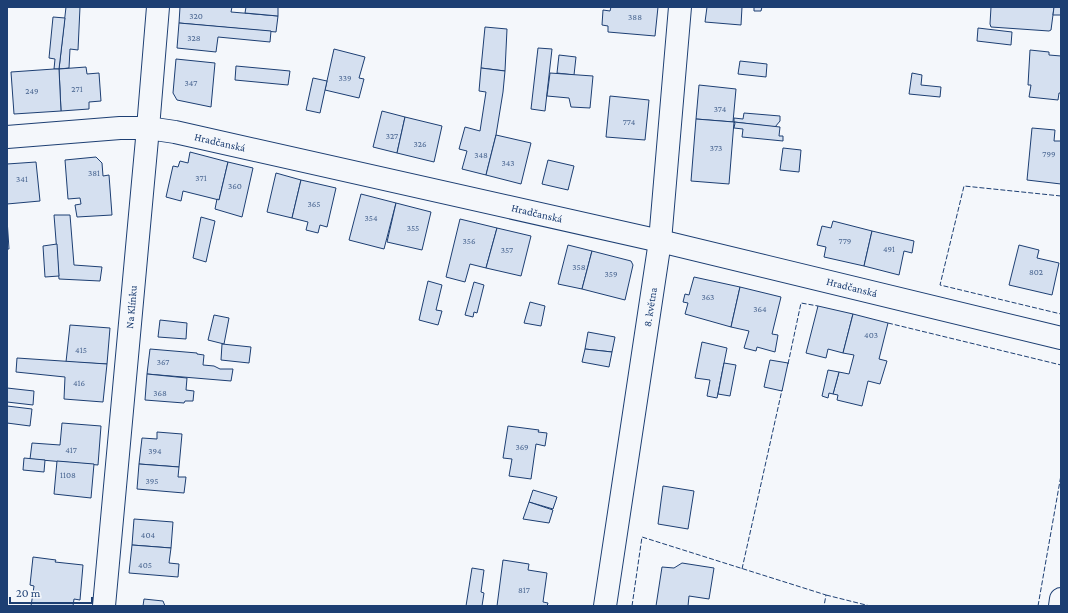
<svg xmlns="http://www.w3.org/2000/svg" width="1068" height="613" font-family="'Crimson Pro',serif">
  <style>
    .building { fill: #d5e0f0; stroke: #1d3f73 }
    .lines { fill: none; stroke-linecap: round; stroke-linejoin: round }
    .minor-casing { stroke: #1d3f73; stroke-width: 24 }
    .minor { stroke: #f4f7fb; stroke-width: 22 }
    .fence { stroke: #1d3f73; stroke-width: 1; stroke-dasharray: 5 2; stroke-linecap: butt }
    .labels { text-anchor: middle; stroke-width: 3; stroke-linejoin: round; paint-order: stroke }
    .number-label { font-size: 9px; fill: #4b6792 }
    .street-label { font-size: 11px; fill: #1d3f73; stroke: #f4f7fb }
  </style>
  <rect width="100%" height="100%" fill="#f4f7fb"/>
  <g class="building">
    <polygon points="66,7 80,7 78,50 70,49 69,68 59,69"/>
    <polygon points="180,7 232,7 231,12 278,16 276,32 179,23"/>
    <polygon points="246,7 278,7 278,16 245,13"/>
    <polygon points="611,7 658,7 655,36 608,32 608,26 602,25 603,10 610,11"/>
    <polygon points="707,7 742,7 741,25 705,22"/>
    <polygon points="754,7 762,7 761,11 754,11"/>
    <polygon points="991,7 1054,7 1051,30 1049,31 991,27 990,24"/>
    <polygon points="1054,7 1061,7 1061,15 1053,15"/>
    <polygon points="53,17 65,18 59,69 54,69 55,59 49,58"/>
    <polygon points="179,23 271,31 270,42 218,37 216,52 177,48"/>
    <polygon points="485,27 507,29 505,71 481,68"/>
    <polygon points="978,28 1012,32 1011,45 977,41"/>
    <polygon points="538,48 552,49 545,111 531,109"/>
    <polygon points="334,49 365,57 359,78 364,79 359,98 325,90"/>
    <polygon points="1030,50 1049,52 1049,55 1061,56 1061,93 1059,93 1058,100 1029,97 1031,85 1028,85"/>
    <polygon points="559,55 576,57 574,75 557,73"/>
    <polygon points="176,59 215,63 211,107 177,100 173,93"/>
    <polygon points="740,61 767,64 766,77 738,74"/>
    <polygon points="236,66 290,71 288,85 235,80"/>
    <polygon points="86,67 87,74 99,73 101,101 89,102 89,109 61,111 59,69"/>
    <polygon points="481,68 505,71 503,92 496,135 486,175 462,169 467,151 459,149 465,127 480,131 486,92 479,91"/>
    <polygon points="54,69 59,69 61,111 14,114 11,72"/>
    <polygon points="550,73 593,76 590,108 571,107 569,98 547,96"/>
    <polygon points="912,73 922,75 921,85 941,87 940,97 909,94"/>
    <polygon points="313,78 327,81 320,113 306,110"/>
    <polygon points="699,85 736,89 733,122 696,119"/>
    <polygon points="610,96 649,100 645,140 606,137"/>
    <polygon points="382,111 405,117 397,153 373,147"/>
    <polygon points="744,113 780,116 780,121 775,127 734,122 734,118 743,119"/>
    <polygon points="405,117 442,126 434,162 397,153"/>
    <polygon points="696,119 734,122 729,184 691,181"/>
    <polygon points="734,122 780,127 779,136 783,136 783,141 742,137 743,129 734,128 735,123"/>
    <polygon points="1032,128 1055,130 1054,141 1061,141 1061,184 1027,180"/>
    <polygon points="496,135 531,143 521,184 486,175"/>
    <polygon points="783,148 801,150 799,172 780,170"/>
    <polygon points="190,152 228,162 219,200 183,191 181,201 166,197 173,166 178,167 180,161 188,163"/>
    <polygon points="96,157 102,163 103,176 109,175 112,215 77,217 75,205 81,204 80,198 68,199 65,160"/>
    <polygon points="548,160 574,166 568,190 542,184"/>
    <polygon points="36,162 40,201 7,204 7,164"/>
    <polygon points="228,162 253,168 242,217 215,209 217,199 219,200"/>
    <polygon points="276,173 301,180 292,218 267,212"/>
    <polygon points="301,180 336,188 327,227 320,225 318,233 306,230 308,222 292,218"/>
    <polygon points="361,194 396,203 384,249 349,240"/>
    <polygon points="396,203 431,212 422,250 387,242"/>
    <polygon points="54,215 70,215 74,265 102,267 100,281 59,279"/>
    <polygon points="201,217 215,221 206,262 193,258"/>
    <polygon points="7,219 9,249 7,249"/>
    <polygon points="460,219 497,228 486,268 470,264 465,282 446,277"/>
    <polygon points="833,221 872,231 864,266 824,257 826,247 817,245 822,226 831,228"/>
    <polygon points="497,228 531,236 521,276 486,268"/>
    <polygon points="872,231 914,241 912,253 904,251 899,275 864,266"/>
    <polygon points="57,244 59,276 45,277 43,246"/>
    <polygon points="568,245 592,251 582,289 558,284"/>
    <polygon points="1019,245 1039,250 1037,258 1059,263 1052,295 1009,285"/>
    <polygon points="592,251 631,261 633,265 625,300 582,289"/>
    <polygon points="694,277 740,287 731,327 685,314 688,303 683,302 685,294 689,295"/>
    <polygon points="428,281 442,285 436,310 442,311 438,325 419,320"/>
    <polygon points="474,282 484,285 477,313 474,312 473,317 465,315"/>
    <polygon points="740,287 781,297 772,334 778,335 775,352 757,347 756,351 744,348 749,331 731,327"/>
    <polygon points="530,302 545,306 541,326 524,323"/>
    <polygon points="818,306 853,314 843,353 828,349 826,358 806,353"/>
    <polygon points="853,314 888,323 879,359 887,361 880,384 868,381 862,406 837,400 838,395 833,394 839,372 849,374 854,355 843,353"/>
    <polygon points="214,315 229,318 224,344 208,340"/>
    <polygon points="160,320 187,323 186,339 158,337"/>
    <polygon points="70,325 110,328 107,364 66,362"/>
    <polygon points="588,332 615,337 612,352 585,349"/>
    <polygon points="702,342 727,348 717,398 707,396 710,380 695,378"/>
    <polygon points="222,344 251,347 249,363 221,360"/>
    <polygon points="150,349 197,353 197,354 204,355 203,365 214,366 220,369 233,369 231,381 147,374"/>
    <polygon points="585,349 612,352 609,367 582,362"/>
    <polygon points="17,358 107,364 103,402 64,399 65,377 16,372"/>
    <polygon points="770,360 788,363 782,391 764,387"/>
    <polygon points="724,363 736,365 730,396 718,394"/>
    <polygon points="828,370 839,372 833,394 829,393 828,398 822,396"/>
    <polygon points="147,374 187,378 186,390 194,391 193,401 185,401 184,403 145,400"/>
    <polygon points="7,388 34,391 33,405 7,402"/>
    <polygon points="7,406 32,409 30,426 7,423"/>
    <polygon points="62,423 101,426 98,465 30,459 32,443 60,445"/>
    <polygon points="508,426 539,430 538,432 547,433 545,446 536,444 531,479 509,476 512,459 503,458"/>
    <polygon points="157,432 182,434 179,467 139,464 142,438 157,439"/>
    <polygon points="24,458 45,460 44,472 23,470"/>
    <polygon points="57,461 94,464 91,498 54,494"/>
    <polygon points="139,464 179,467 178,477 186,477 184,493 137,489"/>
    <polygon points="663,486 694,491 688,529 658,524"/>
    <polygon points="533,490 557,497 553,509 529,502"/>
    <polygon points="529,502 553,510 549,523 523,519"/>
    <polygon points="134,519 173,522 171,548 132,545"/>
    <polygon points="132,545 171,548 169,563 179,564 178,577 129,573"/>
    <polygon points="33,557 56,560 55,562 83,565 80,600 74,599 73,606 31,606 34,586 30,585"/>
    <polygon points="503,560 529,564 528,570 547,573 543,602 548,603 547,606 497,606"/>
    <polygon points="682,563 714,568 709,599 689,596 688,606 656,606 662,567 674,568"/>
    <polygon points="472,568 484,570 481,592 484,593 482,606 466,606"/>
    <polygon points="144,599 163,601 165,606 143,606"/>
  </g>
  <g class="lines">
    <defs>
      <g id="minor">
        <polyline points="7,137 120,128 148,128 175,132 660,241 1061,338"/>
        <polyline points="104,606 148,128 158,7"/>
        <polyline points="605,606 660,241 680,7"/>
        <polyline points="1060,606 1061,599"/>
      </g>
    </defs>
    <use href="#minor" class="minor-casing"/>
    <use href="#minor" class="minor"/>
    <g class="fence">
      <polyline points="1061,196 964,186 940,285 1061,314"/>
      <polyline points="888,323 1061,365"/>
      <polyline points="788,364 801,303 818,306"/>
      <polyline points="742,569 782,390"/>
      <polyline points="826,595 870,606"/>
      <polyline points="632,606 642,537 826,595 824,606"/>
      <polyline points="1038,606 1061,475"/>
    </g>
  </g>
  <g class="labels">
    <g class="number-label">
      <text x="196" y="19">320</text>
      <text x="635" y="20">388</text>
      <text x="194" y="41">328</text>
      <text x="345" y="81">339</text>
      <text x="191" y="86">347</text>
      <text x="77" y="92">271</text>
      <text x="32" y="94">249</text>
      <text x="720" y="112">374</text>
      <text x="629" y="125">774</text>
      <text x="392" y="139">327</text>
      <text x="420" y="147">326</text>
      <text x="716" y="151">373</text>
      <text x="1049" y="157">799</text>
      <text x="481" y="158">348</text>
      <text x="508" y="166">343</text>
      <text x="94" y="176">381</text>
      <text x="201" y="181">371</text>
      <text x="22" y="182">341</text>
      <text x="235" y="189">360</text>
      <text x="314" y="207">365</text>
      <text x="371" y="221">354</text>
      <text x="413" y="231">355</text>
      <text x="469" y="244">356</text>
      <text x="845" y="244">779</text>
      <text x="889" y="252">491</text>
      <text x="507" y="253">357</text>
      <text x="579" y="270">358</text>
      <text x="1036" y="275">802</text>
      <text x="611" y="277">359</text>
      <text x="708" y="300">363</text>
      <text x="760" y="312">364</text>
      <text x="871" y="338">403</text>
      <text x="81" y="353">415</text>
      <text x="163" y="365">367</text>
      <text x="79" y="386">416</text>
      <text x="160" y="396">368</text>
      <text x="522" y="450">369</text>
      <text x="71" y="453">417</text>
      <text x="155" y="454">394</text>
      <text x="68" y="478">1108</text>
      <text x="152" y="484">395</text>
      <text x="148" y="538">404</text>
      <text x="145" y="568">405</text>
      <text x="524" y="593">817</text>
    </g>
    <g class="street-label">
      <text transform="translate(220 142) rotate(13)" y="4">Hradčanská</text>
      <text transform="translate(537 213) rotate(13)" y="4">Hradčanská</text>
      <text transform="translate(852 287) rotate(14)" y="4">Hradčanská</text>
      <text transform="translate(131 307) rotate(-85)" y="4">Na Klínku</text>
      <text transform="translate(650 307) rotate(-81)" y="4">8. května</text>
    </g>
  </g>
  <rect width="1068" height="613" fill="none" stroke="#1d3f73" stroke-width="16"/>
  <path d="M10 597v6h82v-6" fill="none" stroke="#1d3f73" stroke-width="2"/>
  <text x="16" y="597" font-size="12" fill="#1d3f73" stroke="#f4f7fb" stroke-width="3" paint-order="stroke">20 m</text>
</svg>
